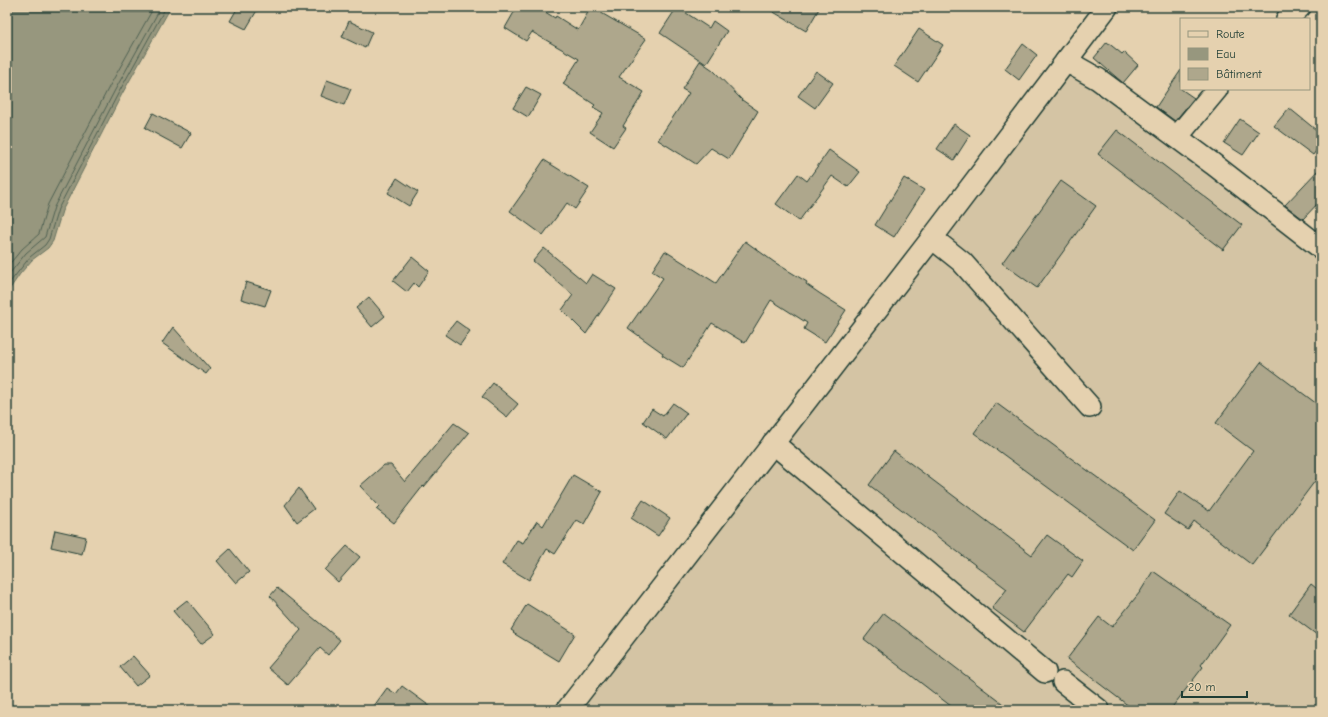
<svg xmlns="http://www.w3.org/2000/svg" width="1328" height="717" font-family="'Comic Neue',sans-serif">
  <style>
    .built { fill: #d4c4a4 }
    .water { fill: #97977e; stroke: #677360 }
    .lines { fill: none; stroke-linecap: round; stroke-linejoin: round }
    .shore { stroke: #4f6152; stroke-width: 1 }
    .building { fill: #aea78c; stroke: #1f3d34 }
    .minor-casing { stroke: #1f3d34; stroke-width: 24 }
    .minor { stroke: #e5d1af; stroke-width: 21 }
  </style>
  <rect width="100%" height="100%" fill="#e5d1af"/>
  <filter id="ink" filterUnits="userSpaceOnUse"><feTurbulence type="fractalNoise" baseFrequency=".025" numOctaves="2"/><feDisplacementMap in="SourceGraphic" scale="8" xChannelSelector="R" yChannelSelector="G"/><feConvolveMatrix kernelMatrix="1 2 1 2 8 2 1 2 1" color-interpolation-filters="sRGB"/></filter>
  <g filter="url(#ink)">
    <polygon class="built" points="1061,66 1095,82 1321,253 1321,710 561,710"/>
    <polygon class="water" points="7,7 171,7 122,94 62,211 53,241 48,248 32,260 20,274 7,293"/>
    <g class="lines">
      <g class="shore">
        <polyline points="7,267 22,249 39,234 48,204 109,87 154,7"/>
        <polyline points="7,277 26,253 45,237 54,207 115,90 161,7"/>
        <polyline points="7,286 30,257 45,245 49,239 58,209 119,92 166,7"/>
      </g>
    </g>
    <g class="building">
      <polygon points="238,7 259,7 246,29 230,21"/>
      <polygon points="517,7 537,7 555,18 556,16 578,30 591,7 646,39 619,77 644,92 623,126 626,128 613,147 590,132 603,113 593,107 595,105 563,84 579,59 532,32 526,41 505,28"/>
      <polygon points="677,7 709,28 713,21 727,31 706,64 660,33"/>
      <polygon points="765,7 820,7 806,31"/>
      <polygon points="349,21 372,32 365,48 342,37"/>
      <polygon points="919,29 943,45 918,82 894,66"/>
      <polygon points="1107,42 1122,54 1124,52 1138,65 1123,83 1094,58"/>
      <polygon points="1023,44 1037,55 1019,80 1005,69"/>
      <polygon points="700,61 713,70 742,100 758,111 729,159 711,148 696,164 658,140 689,93 682,89"/>
      <polygon points="1181,70 1181,89 1194,98 1175,121 1156,107"/>
      <polygon points="816,71 833,83 815,108 798,96"/>
      <polygon points="327,80 351,89 344,105 321,96"/>
      <polygon points="526,87 541,95 528,117 513,108"/>
      <polygon points="1289,108 1321,134 1321,144 1313,155 1274,126"/>
      <polygon points="153,113 191,133 182,148 145,128"/>
      <polygon points="1240,119 1259,132 1243,155 1224,143"/>
      <polygon points="954,124 970,135 954,160 937,149"/>
      <polygon points="1117,130 1242,225 1223,250 1098,154"/>
      <polygon points="829,150 860,172 848,187 832,176 799,221 776,204 798,174 807,181"/>
      <polygon points="544,160 589,188 575,209 567,203 543,235 510,211 527,187 526,187"/>
      <polygon points="1321,167 1321,200 1303,219 1285,205"/>
      <polygon points="397,178 418,192 409,206 388,193"/>
      <polygon points="904,178 924,190 894,237 875,225"/>
      <polygon points="1061,181 1096,206 1037,288 1002,263"/>
      <polygon points="745,241 774,262 807,282 806,284 819,293 846,310 825,342 804,329 807,323 771,300 745,343 712,323 683,368 662,355 663,353 628,328 663,278 652,271 665,251 716,283"/>
      <polygon points="544,248 586,283 592,274 616,289 586,334 562,310 573,295 533,261"/>
      <polygon points="412,257 429,271 418,287 414,283 407,292 393,281"/>
      <polygon points="246,282 271,290 265,306 241,299"/>
      <polygon points="369,297 385,316 372,327 356,308"/>
      <polygon points="456,321 470,331 460,345 445,335"/>
      <polygon points="173,327 210,369 206,374 162,343"/>
      <polygon points="1261,362 1321,407 1321,473 1252,565 1194,521 1188,530 1164,514 1180,491 1209,511 1253,451 1216,423"/>
      <polygon points="493,383 518,404 507,417 482,397"/>
      <polygon points="673,403 687,413 667,439 643,422 652,409 663,416"/>
      <polygon points="996,403 1155,520 1133,550 974,433"/>
      <polygon points="454,423 469,433 424,487 423,486 394,523 376,509 379,506 360,486 384,465 391,465 405,482"/>
      <polygon points="894,451 1032,555 1047,535 1083,561 1072,577 1068,574 1024,632 992,608 1007,589 869,485"/>
      <polygon points="573,475 602,492 584,524 577,520 555,554 547,549 529,580 502,564 517,540 523,543 537,521 543,526"/>
      <polygon points="299,488 314,509 297,522 285,505"/>
      <polygon points="643,500 670,518 658,536 631,518"/>
      <polygon points="55,530 86,537 82,554 51,547"/>
      <polygon points="347,546 360,557 338,582 325,570"/>
      <polygon points="230,549 249,572 236,583 217,561"/>
      <polygon points="1153,571 1230,625 1201,665 1203,667 1170,710 1134,710 1067,659 1099,617 1112,627 1140,592"/>
      <polygon points="1311,584 1321,592 1321,638 1289,614"/>
      <polygon points="277,588 340,640 328,655 320,648 288,685 268,668 301,630 270,596"/>
      <polygon points="187,600 215,634 201,644 173,611"/>
      <polygon points="527,604 575,634 559,661 513,633 514,632 511,630"/>
      <polygon points="884,613 1011,710 956,710 864,639"/>
      <polygon points="133,656 150,675 136,686 120,667"/>
      <polygon points="402,686 435,710 371,710 387,688 396,694"/>
    </g>
    <g class="lines">
      <defs>
        <g id="minor">
          <polyline points="1287,19 1300,7"/>
          <polyline points="1066,61 1098,79 1213,164 1321,248"/>
          <polyline points="1177,137 1217,89"/>
          <polyline points="932,238 962,262 1090,407"/>
          <polyline points="773,443 1045,672"/>
          <polyline points="1063,682 1099,710"/>
          <polyline points="567,710 932,238 1107,7"/>
        </g>
      </defs>
      <use href="#minor" class="minor-casing"/>
      <use href="#minor" class="minor"/>
    </g>
  </g>
  <rect width="1328" height="717" fill="none" stroke="#e5d1af" stroke-width="24"/>
  <rect x="12" y="12" width="1304" height="693" fill="none" stroke="#1f3d34" stroke-width="1.5" filter="url(#ink)"/>
  <rect x="1180" y="18" width="130" height="72" fill="#e5d1af" stroke="#96967e"/>
  <rect x="1188" y="31" width="20" height="6" fill="#e5d1af" stroke="#96967e"/>
  <text x="1216" y="38" font-size="12" fill="#1f3d34">Route</text>
  <rect x="1188" y="48" width="20" height="12" fill="#97977e" stroke="#96967e"/>
  <text x="1216" y="58" font-size="12" fill="#1f3d34">Eau</text>
  <rect x="1188" y="68" width="20" height="12" fill="#aea78c" stroke="#96967e"/>
  <text x="1216" y="78" font-size="12" fill="#1f3d34">Bâtiment</text>
  <path d="M1182 691v6h65v-6" fill="none" stroke="#1f3d34" stroke-width="2"/>
  <text x="1188" y="691" font-size="12" fill="#1f3d34" stroke="#e5d1af" stroke-width="3" paint-order="stroke">20 m</text>
</svg>
